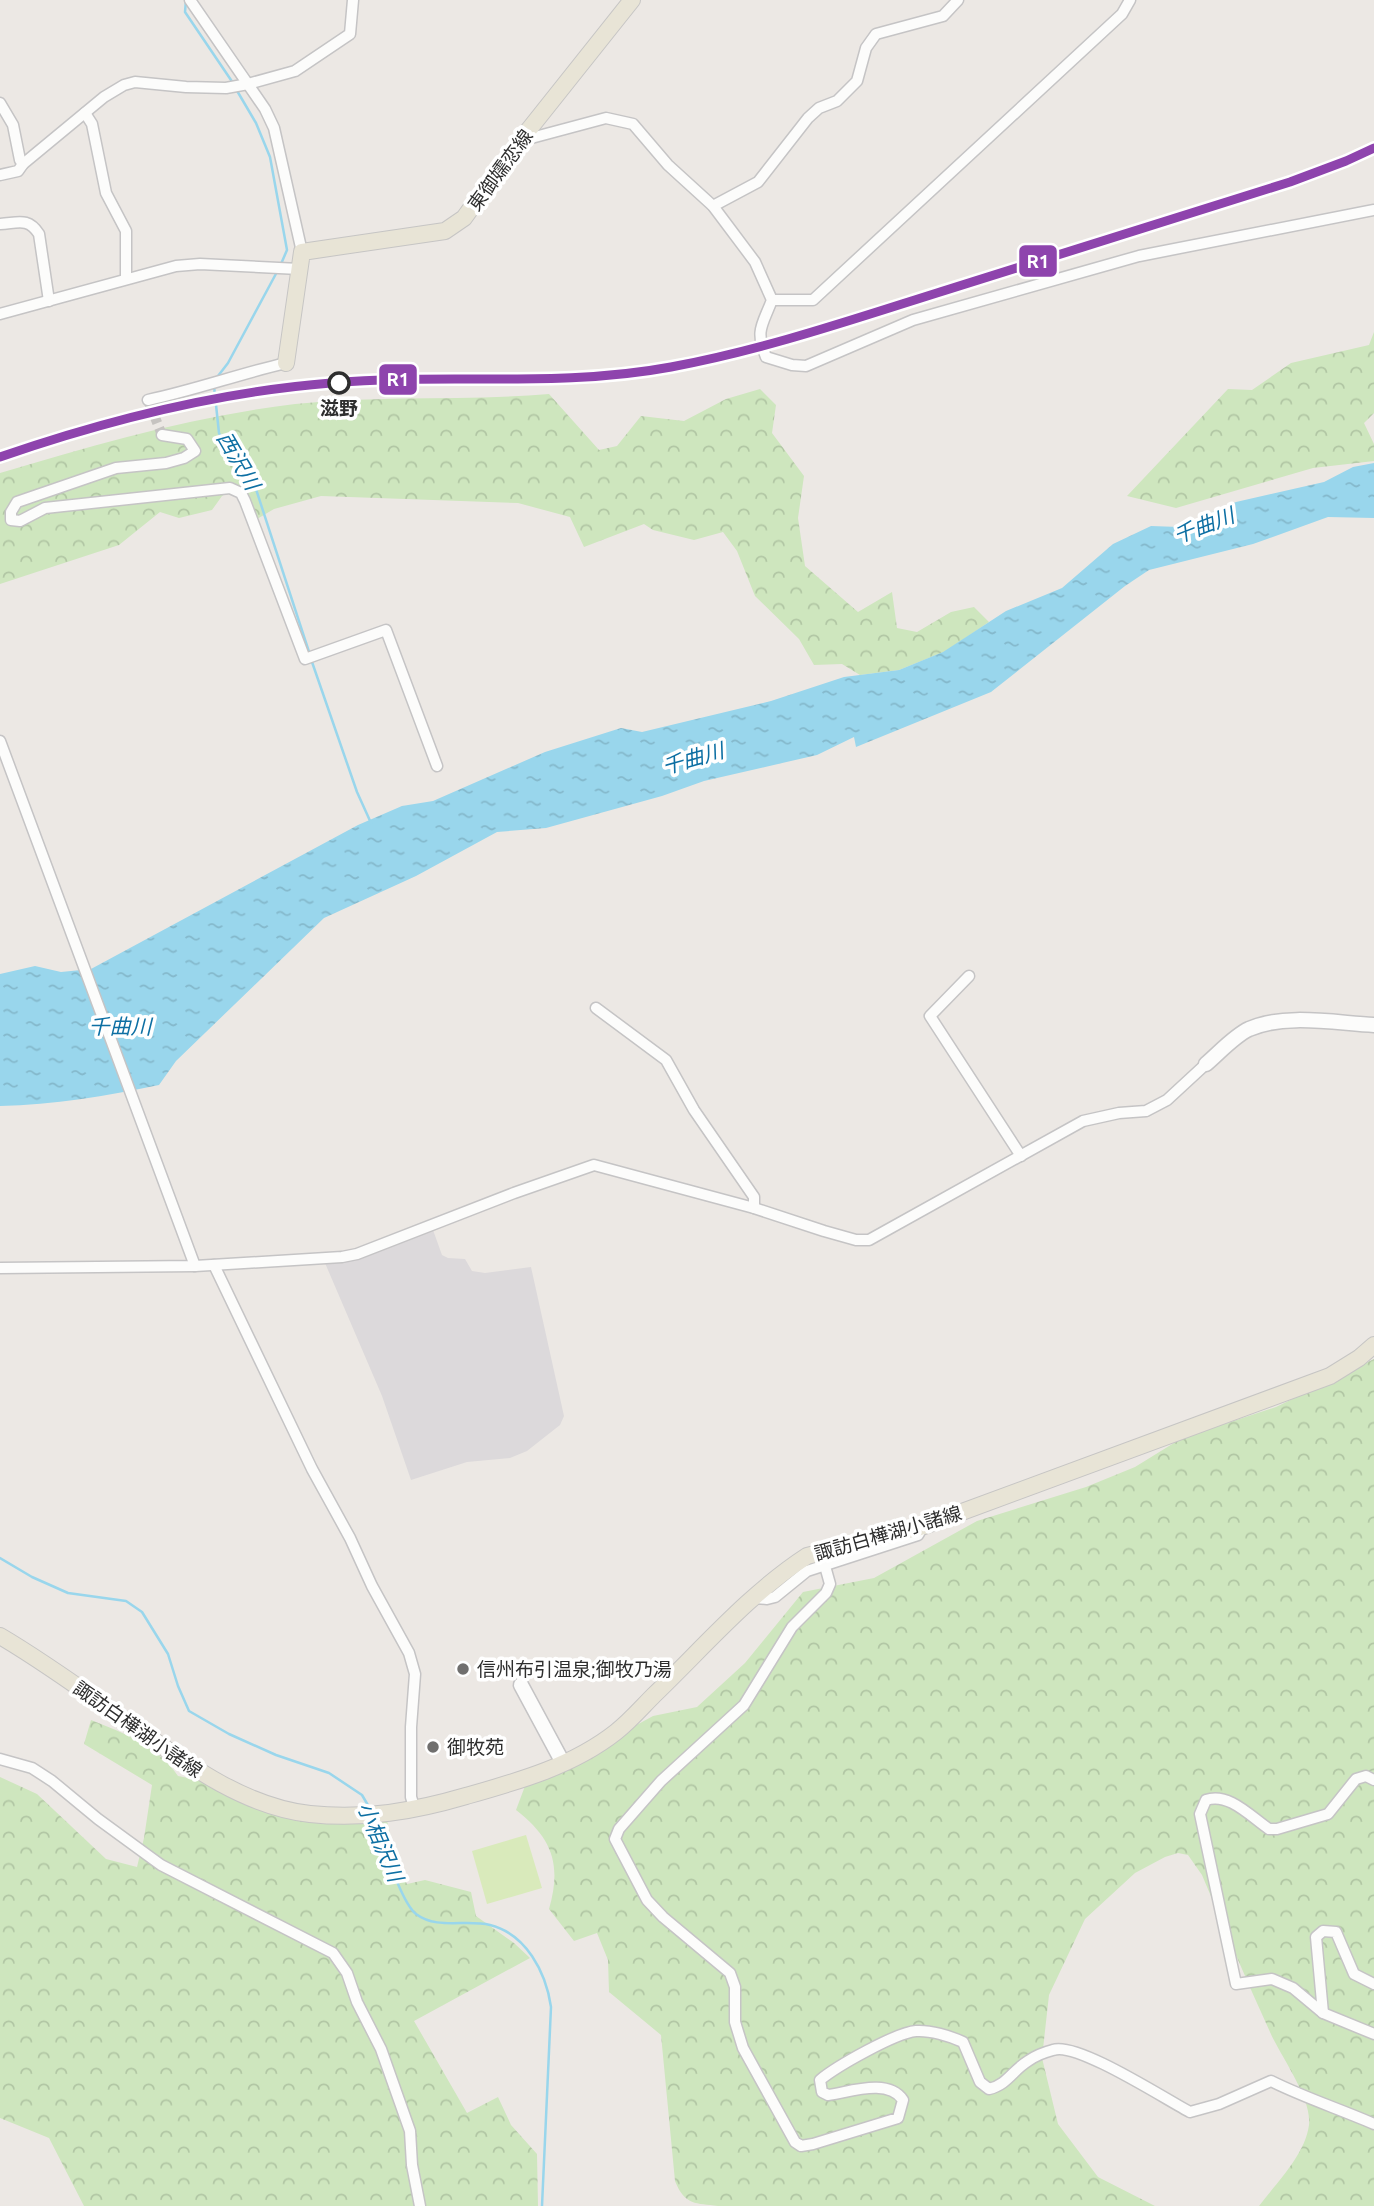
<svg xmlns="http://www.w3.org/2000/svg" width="1374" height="2206" font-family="Ubuntu,'Noto Sans JP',sans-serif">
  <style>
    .industrial { fill: #dcd9db }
    .forest { fill: url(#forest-crowns) }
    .pitch { fill: #d9eabb }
    .water { fill: url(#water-ripples) }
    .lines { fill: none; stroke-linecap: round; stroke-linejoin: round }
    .stream { stroke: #99d6ec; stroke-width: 2.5 }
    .street-tunnel { stroke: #c6c3c0; stroke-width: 10; stroke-dasharray: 10 5; stroke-linecap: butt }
    .street-casing { stroke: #c5c4c5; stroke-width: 13 }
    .secondary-casing { stroke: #c5c4c5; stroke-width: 17 }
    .primary-casing { stroke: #c6c5c4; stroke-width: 18 }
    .street { stroke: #fcfcfb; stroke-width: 10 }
    .secondary { stroke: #fcfcfb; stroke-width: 14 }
    .primary { stroke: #e8e4d6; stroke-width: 16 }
    .rail-1-casing { stroke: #fff; stroke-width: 14 }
    .rail-1 { stroke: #8e44ad; stroke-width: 9 }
    .stop-dot { fill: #fff; stroke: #2e2e2e; stroke-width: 3.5 }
    .poi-dot { fill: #706f6e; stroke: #fff; stroke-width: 2.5 }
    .labels { text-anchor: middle; stroke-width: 7; stroke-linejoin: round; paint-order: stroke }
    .street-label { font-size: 19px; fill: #2e2e2e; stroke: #fff }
    .stop-label { font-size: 19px; font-weight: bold; fill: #2e2e2e; stroke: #fff }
    .poi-label { font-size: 19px; fill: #2e2e2e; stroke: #fff; text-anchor: start }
    .water-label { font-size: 21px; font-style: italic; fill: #0d6fa3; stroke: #fff }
    .line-badge { stroke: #fff; stroke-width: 2.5 }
    .badge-label { font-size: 19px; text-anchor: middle; font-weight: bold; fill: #fff }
  </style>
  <defs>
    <pattern id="forest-crowns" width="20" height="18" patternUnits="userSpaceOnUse" patternTransform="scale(1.75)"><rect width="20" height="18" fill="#cee6be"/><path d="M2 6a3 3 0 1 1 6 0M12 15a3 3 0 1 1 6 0" fill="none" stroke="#b1c6a4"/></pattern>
    <pattern id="water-ripples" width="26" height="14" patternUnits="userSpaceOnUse" patternTransform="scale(1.75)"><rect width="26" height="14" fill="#99d6ec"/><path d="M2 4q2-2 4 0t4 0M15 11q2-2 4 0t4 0" fill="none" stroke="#84b8cb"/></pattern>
  </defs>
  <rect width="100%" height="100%" fill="#ece8e4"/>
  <polygon class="industrial" points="433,1230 442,1255 448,1258 465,1259 472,1271 485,1273 531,1267 564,1416 560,1425 527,1451 510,1458 467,1462 411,1480 382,1396 325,1263"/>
  <g class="forest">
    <polygon points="1374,332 1374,413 1364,423 1374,444 1374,461 1313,468 1176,508 1127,496 1228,389 1252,390 1291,363 1369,345"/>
    <path d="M760,389L776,405L772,433L804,476L798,518L805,566L858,612L892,592L897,628L917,632L951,612L974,607L989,622L946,651L899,670L860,675L842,664L814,665L799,639L755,596L737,551L723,532L694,540L653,530L644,524L584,547L570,517L518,503L321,496L274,509L257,519L249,495L239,486L222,496L212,510L179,518L160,512L119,545L0,584V473C97,444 194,416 295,404C380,395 465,401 549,394L599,450L617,446L641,416L684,421L726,399Z"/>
    <path d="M1374,1359V2206H1259C1277,2182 1305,2155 1309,2125C1312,2098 1281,2057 1270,2032C1246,1980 1224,1927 1202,1875L1188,1855L1178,1853L1165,1857L1135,1873L1085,1919L1049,1995L1042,2058L1058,2124L1098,2177L1155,2206H718C696,2203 685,2206 675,2181L661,2035L609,1992L608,1960L597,1933L574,1941L549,1909C562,1864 552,1838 516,1810L525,1786L653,1716L697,1707L745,1663L803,1592L874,1578L977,1521L1086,1487L1135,1467L1182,1438L1276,1407Z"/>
    <path d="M91,1720C124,1733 158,1746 178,1776L199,1780L233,1796L387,1821L399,1870L407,1884L425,1880L471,1892L476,1916L514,1943L530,1958L414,2021L467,2113L498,2097L511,2125L537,2154L538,2206H84L49,2138L0,2118V1777L37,1794L106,1859L137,1867L144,1838L152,1785L84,1744Z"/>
  </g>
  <polygon class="pitch" points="526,1835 542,1888 487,1904 472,1851"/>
  <path class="water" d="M1374,463V518L1328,517L1253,544L1149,570L1125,586L991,692L856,747L854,737L817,755L704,781L662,796L546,828L497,832L416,876L324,918L176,1061L159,1085C106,1096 54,1105 0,1106V974L35,966L61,972L91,969L358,825L402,806L433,801L545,752L621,728L642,732L771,701L844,677L899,670L943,652L1006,611L1062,588L1113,544L1151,526L1179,527L1236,502L1324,482L1353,467Z"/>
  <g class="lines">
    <g class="stream">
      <polyline points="186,0 185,12 233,83"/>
      <polyline points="236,89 256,123 270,157 287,250 281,264"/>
      <polyline points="218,376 228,363 278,270"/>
      <polyline points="214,386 219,433 224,442 241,456 253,480 310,655"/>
      <polyline points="312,662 357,792 371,823"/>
      <polyline points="0,1558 32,1577 68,1593 126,1601 142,1612 168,1654 178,1686 189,1711 229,1734 276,1755 329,1773 362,1795 369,1807"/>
      <path d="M374,1820C383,1841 400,1901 416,1914C437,1930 466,1919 490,1925C526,1934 546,1972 551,2007L542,2206"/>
    </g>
    <polyline class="street-tunnel" points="148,400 162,435"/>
    <defs>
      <g id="street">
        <polyline points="190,0 265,109 274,128 302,252"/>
        <polyline points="0,103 13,125 20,160 23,164"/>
        <polyline points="85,113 92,124 106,193 126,231 126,278"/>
        <path d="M520,141L606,118L633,124L668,165L713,206L755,262L772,300C762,326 755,330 766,357L792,365L806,366L913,320L1139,256L1374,210"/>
        <polyline points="0,175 18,171 23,164 104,97 124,85 135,82 186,87 226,88 248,84 295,71 350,34 353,0"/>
        <polyline points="713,206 758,182 808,118 819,108 837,101 857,81 866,48 876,34 943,16 958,0"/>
        <path d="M0,224C18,223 28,217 39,234L49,301"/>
        <polyline points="772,300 813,300 1122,14 1130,0"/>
        <polyline points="0,314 176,266 200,264 299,269"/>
        <path d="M148,400C195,390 239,374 286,363"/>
        <polyline points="162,435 187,439 195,451 184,458 166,463 116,468 17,502 11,512 11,520 20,521 45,508 230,488 241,493 245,501 305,659 386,630 437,766"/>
        <polyline points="0,741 195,1266"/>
        <polyline points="969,976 930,1016 1021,1156"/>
        <polyline points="596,1008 666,1060 694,1110 754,1197 754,1208"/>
        <polyline points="214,1265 312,1469 350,1538 372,1586 409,1653 415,1674 411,1727 411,1797 415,1810"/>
        <polyline points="0,1268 195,1266 342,1257 357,1254 514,1193 594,1165 754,1208 824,1231 856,1240 869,1240 1083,1121 1119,1113 1146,1111 1167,1100 1206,1064"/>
        <path d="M825,1566L830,1584L826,1593L792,1627L744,1705L661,1781L619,1829L615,1839L647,1900L663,1917L730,1973L735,1987V2022L743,2048L795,2142L801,2146L813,2144L898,2118L903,2100C888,2078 850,2092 828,2095L822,2092L820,2080C837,2066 895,2033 916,2031C930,2030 950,2036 963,2042L980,2082L989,2089C1007,2085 1013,2070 1028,2061C1035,2056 1045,2052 1053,2050C1076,2041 1165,2099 1190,2112L1219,2104L1271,2081C1305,2098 1340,2109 1374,2124"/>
        <polyline points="755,1598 767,1599 775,1597 807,1571 918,1535 922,1528"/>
        <polyline points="0,1759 32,1768 52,1781 98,1819 161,1865 333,1953 347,1973 357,2002 381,2049 410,2131 412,2165 420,2206"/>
        <path d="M1374,1780L1366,1776L1356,1779L1328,1814L1277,1829H1269C1251,1817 1229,1792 1206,1800L1200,1814L1236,1984L1272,1979L1293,1988L1323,2013L1374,2034"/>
        <polyline points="1323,2013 1316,1937 1323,1931 1336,1932 1354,1974 1374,1984"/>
      </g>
      <g id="secondary">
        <path d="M1206,1064C1219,1053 1234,1036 1249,1029C1286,1013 1335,1023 1374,1025"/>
        <polyline points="521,1685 563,1763"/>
      </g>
      <g id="primary">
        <polyline points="286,363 302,252 445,231 464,218 519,142 632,0"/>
        <path d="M0,1636C46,1663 88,1694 132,1725C184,1762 244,1807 310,1814C364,1820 415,1811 466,1796C519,1781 573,1766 616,1732C630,1721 642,1707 654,1695C703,1648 750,1593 807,1556L924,1526L1330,1376L1359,1358L1374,1345"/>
      </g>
    </defs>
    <use href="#street" class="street-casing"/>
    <use href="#secondary" class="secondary-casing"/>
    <use href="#primary" class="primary-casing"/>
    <use href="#street" class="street"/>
    <use href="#secondary" class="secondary"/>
    <use href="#primary" class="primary"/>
    <defs>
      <path id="rail-1" d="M0,457C107,420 218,392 331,383C444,373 559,388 671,367C763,350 851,320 940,292C1057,255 1174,218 1290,182L1346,161L1374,148"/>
    </defs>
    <use href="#rail-1" class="rail-1-casing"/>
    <use href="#rail-1" class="rail-1"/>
  </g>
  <circle class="stop-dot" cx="339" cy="383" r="10"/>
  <g class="poi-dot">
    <circle cx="463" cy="1669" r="7"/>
    <circle cx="433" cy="1747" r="7"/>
  </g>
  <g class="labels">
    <g class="street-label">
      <text transform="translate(500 170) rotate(-54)" y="7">東御嬬恋線</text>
      <text transform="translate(888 1533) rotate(-16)" y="7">諏訪白樺湖小諸線</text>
      <text transform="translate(138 1729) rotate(35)" y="7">諏訪白樺湖小諸線</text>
    </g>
    <g class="stop-label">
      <text x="339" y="415">滋野</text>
    </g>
    <g class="poi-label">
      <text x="477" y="1676">信州布引温泉;御牧乃湯</text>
      <text x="447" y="1754">御牧苑</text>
    </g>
    <g class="water-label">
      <text transform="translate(238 461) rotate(60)" y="7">西沢川</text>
      <text transform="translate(1204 526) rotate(-21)" y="7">千曲川</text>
      <text transform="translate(693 759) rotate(-16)" y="7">千曲川</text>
      <text x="120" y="1034">千曲川</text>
      <text transform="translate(380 1842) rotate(67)" y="7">小相沢川</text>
    </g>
  </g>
  <g class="line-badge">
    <rect x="1018" y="244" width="40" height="34" rx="7" fill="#8e44ad"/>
    <rect x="378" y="363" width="40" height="33" rx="7" fill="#8e44ad"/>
  </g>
  <g class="badge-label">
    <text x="1038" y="268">R1</text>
    <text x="398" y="386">R1</text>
  </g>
</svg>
